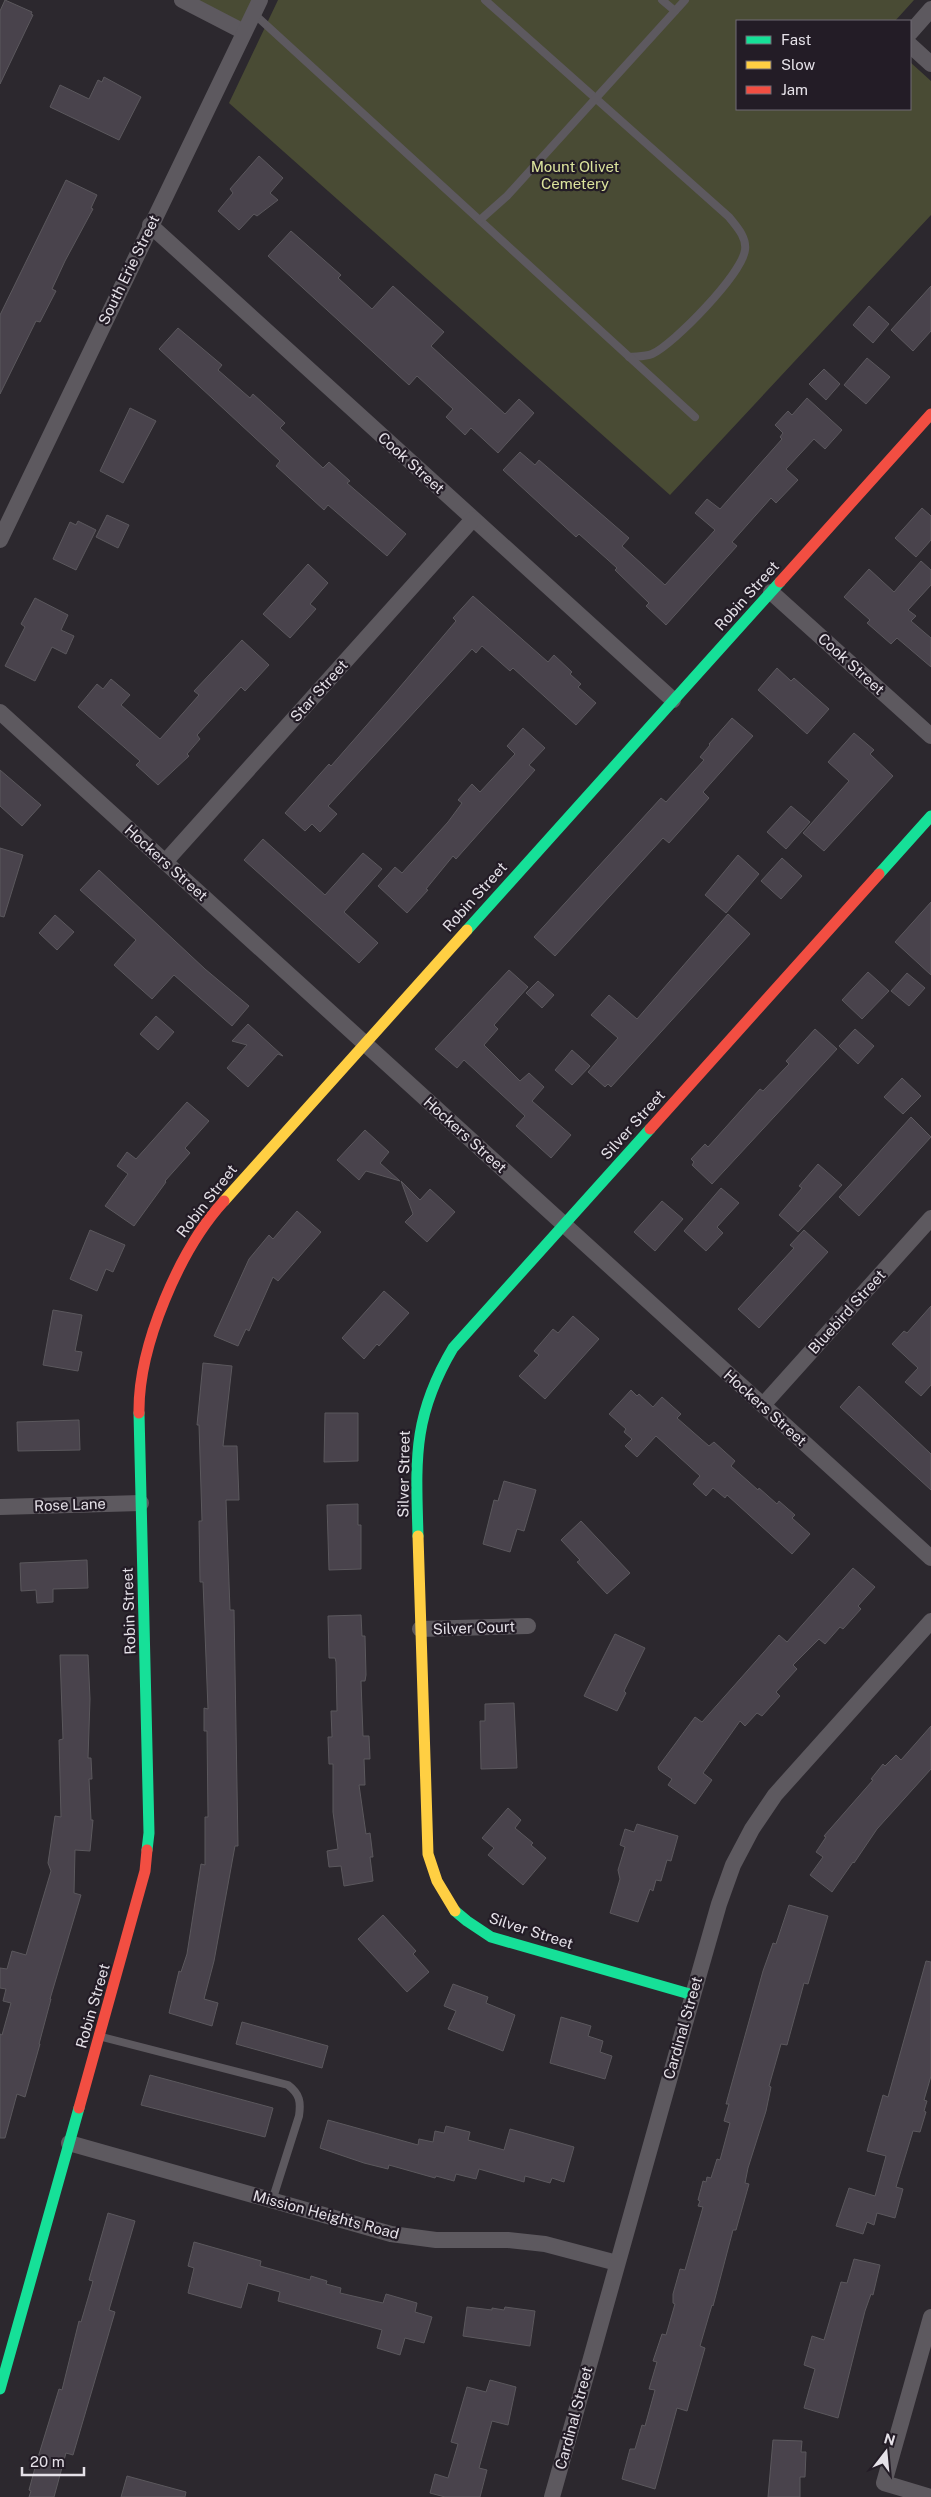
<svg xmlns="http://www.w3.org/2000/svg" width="931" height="2497" font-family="'Public Sans',sans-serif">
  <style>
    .green { fill: #494b34 }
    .building { fill: #49434c; stroke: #5b585d }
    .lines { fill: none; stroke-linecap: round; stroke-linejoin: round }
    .lane { stroke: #5d595f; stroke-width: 8 }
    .street { stroke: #5d595f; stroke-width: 16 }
    .fast { stroke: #16e098; stroke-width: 11 }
    .slow { stroke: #ffcf43; stroke-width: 11 }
    .jam { stroke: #f24e42; stroke-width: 11 }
    .labels { text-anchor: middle; stroke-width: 4.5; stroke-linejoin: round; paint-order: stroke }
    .park-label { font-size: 15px; fill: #dbe39c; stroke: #231c26 }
    .street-label { font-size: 15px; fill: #e5e1e8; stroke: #231c26 }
  </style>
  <rect width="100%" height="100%" fill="#2c282e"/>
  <g class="green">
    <polygon points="182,0 260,0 244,32"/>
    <polygon points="278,0 914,0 895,21 737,21 737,109 910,109 910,62 931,81 931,215 670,495 229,103"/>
  </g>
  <g class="building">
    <polygon points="5,0 32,12 31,14 33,15 0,84 0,11"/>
    <polygon points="104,77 141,97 119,140 50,107 60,85 89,99 98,80 102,82"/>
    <polygon points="259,156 283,178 270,193 278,200 257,216 254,214 239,230 218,211 233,193 230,189"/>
    <polygon points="66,180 97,195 91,208 93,209 65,261 52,289 56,291 40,322 36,321 0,394 0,315"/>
    <polygon points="291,231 341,275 338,278 372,309 393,286 444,332 431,346 505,414 519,399 534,413 498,453 471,428 465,435 446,417 453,409 417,376 409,385 268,256"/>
    <polygon points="931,286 931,331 913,351 891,330"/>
    <polygon points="869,306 889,324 873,343 853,325"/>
    <polygon points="178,328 222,365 218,370 250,398 253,394 285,423 280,428 323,468 329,462 350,481 347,483 406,534 387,556 328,505 324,510 276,466 280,461 159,349"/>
    <polygon points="867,358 890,377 866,404 844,385"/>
    <polygon points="824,369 840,384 826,400 809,384"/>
    <polygon points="807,398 842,430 825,449 814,439 786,469 798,480 776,503 771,498 732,542 737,546 666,625 646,606 649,603 615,570 617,568 579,534 576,537 503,470 520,452 535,465 539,460 629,538 622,546 665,585 715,530 695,513 707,499 720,509 782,439 780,437 783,433 775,425 788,411 792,415"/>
    <polygon points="130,408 156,421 123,483 100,471"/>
    <polygon points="922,508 931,516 931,540 916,557 895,538"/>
    <polygon points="107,515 129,525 118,548 96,537"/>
    <polygon points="78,521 96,530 76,570 53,559 70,522 76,525"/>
    <polygon points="921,561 931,570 931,585 908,610 916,616 911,621 931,638 931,667 897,638 891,644 867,623 870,620 844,597 869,569 894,592"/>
    <polygon points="308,564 328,583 310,604 316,609 290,638 263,614"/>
    <polygon points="473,596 548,662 554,655 572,672 570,674 581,684 578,687 596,703 576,725 513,668 510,671 482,646 476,653 472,649 328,806 337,814 320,832 312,824 305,831 285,813 329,764 331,766 394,694 456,621 453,618"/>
    <polygon points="35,598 68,615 61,630 74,636 66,654 52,647 35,681 5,666 25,627 21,624"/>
    <polygon points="242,640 269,665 245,691 241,687 197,735 200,739 187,754 189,756 158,785 136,765 140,761 78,707 97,684 103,689 111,679 130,695 121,705 160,739 199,695 194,691"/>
    <polygon points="777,668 791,681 794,678 829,709 807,734 758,690"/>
    <polygon points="732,718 753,736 703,792 709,798 669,843 663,838 555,956 534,937 661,798 666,802 704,760 700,757 710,745 709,744"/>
    <polygon points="523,728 545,748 529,765 535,770 456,859 453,856 426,889 428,890 407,913 378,886 395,867 402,873 448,822 462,803 458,800 472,784 480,792 515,754 507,746"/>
    <polygon points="854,733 874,750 870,754 893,776 824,851 803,833 849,781 828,762"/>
    <polygon points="0,770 41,805 22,826 0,806"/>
    <polygon points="791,806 810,822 786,849 767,832"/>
    <polygon points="263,839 325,895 363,853 382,869 344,912 378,943 359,963 244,860"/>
    <polygon points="0,848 23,855 4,917 0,916"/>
    <polygon points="738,855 759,874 726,913 705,895"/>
    <polygon points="782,858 802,876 781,899 761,881"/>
    <polygon points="99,870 205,969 249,1006 232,1026 174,975 152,999 114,965 136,940 80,890"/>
    <polygon points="931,902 931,975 895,942"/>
    <polygon points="728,914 750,934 611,1087 608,1084 605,1087 588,1072 618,1038 591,1015 609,995 637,1019"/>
    <polygon points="55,915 74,932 57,950 39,933"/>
    <polygon points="509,970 528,987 494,1025 498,1029 484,1045 520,1081 529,1073 544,1087 532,1101 571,1135 551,1158 516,1126 525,1116 464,1060 457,1068 435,1049"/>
    <polygon points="868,972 889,991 862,1019 842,1000"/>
    <polygon points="907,973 925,988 909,1006 891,991"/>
    <polygon points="538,981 554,995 542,1008 526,993"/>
    <polygon points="156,1016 174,1032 158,1050 140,1034"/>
    <polygon points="248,1024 283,1056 278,1054 248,1087 227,1068 247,1045 232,1041"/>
    <polygon points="815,1029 837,1049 712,1184 692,1165 694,1162 691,1159 705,1144 708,1147 760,1089 763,1091 789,1064 786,1061"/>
    <polygon points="855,1029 874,1046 858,1064 839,1046"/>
    <polygon points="572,1050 590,1066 572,1085 555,1070"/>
    <polygon points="902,1078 921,1096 903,1114 884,1097"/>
    <polygon points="187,1102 209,1121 185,1148 190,1153 165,1181 166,1182 134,1226 105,1206 128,1174 117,1166 127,1152 136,1159"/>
    <polygon points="911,1117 931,1137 859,1216 839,1197"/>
    <polygon points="365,1130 389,1152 380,1163 400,1181 366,1171 359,1180 337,1160"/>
    <polygon points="818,1164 842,1185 798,1232 779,1215 802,1188 799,1186"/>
    <polygon points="401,1181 420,1200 430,1189 455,1212 427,1242 405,1222 413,1214"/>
    <polygon points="721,1188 739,1203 717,1227 723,1233 706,1251 684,1231"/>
    <polygon points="662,1201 683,1219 655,1251 634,1232"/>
    <polygon points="297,1211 321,1232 278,1281 273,1277 249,1331 246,1329 238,1346 214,1336 249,1259 269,1235 273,1239"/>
    <polygon points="90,1230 125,1245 113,1272 106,1269 97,1291 70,1279"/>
    <polygon points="804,1230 828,1252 759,1328 738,1309 794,1248 790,1245"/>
    <polygon points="384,1291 409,1313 379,1346 377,1344 364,1359 342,1338"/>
    <polygon points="931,1306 931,1385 921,1396 905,1382 918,1368 892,1344 904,1331 907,1333"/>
    <polygon points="53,1310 82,1315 75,1351 82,1352 78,1371 43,1365"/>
    <polygon points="573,1316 599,1339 545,1399 519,1376 539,1355 534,1351 553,1329 558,1333"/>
    <polygon points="203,1363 232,1366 223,1446 237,1446 239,1500 226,1500 230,1610 234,1610 238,1846 235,1846 214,1961 204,1999 218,2003 212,2026 169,2013 179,1971 181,1972 187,1954 201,1864 205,1865 205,1817 208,1817 207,1731 204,1731 204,1708 208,1709 203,1582 200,1582 199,1521 202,1521 199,1425 197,1425"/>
    <polygon points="859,1386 931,1454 931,1490 840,1407"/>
    <polygon points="631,1390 637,1396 639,1394 653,1407 662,1397 681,1414 677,1418 709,1446 714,1442 735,1461 731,1466 758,1490 759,1488 777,1504 779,1501 795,1515 792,1518 810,1534 792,1554 727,1495 725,1498 713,1488 706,1496 693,1484 700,1476 656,1436 637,1457 625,1446 632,1439 624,1432 626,1429 609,1414"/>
    <polygon points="325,1413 358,1413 358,1461 324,1462"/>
    <polygon points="79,1420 80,1450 18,1451 17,1422"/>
    <polygon points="504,1481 536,1490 524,1531 517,1529 510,1552 483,1544 494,1500 498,1501"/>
    <polygon points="358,1504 358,1525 361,1525 361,1569 329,1570 327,1505"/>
    <polygon points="581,1521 630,1573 607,1594 577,1562 580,1560 561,1540"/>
    <polygon points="87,1560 88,1588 53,1589 53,1602 37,1603 36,1590 21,1591 20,1563"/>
    <polygon points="853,1568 875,1587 858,1606 861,1609 843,1629 840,1627 825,1644 819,1639 793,1665 797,1669 776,1692 780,1696 762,1716 757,1713 745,1726 740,1721 703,1773 712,1780 695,1804 668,1785 672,1779 659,1770 658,1767 695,1717 702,1722 779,1635 787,1642"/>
    <polygon points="361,1615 362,1636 365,1636 366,1675 365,1681 361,1681 363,1736 369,1736 370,1759 364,1759 365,1785 359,1785 366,1834 370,1833 373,1857 370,1857 373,1881 344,1886 341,1866 329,1867 327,1851 338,1849 333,1812 333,1764 329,1764 328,1737 332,1737 331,1711 337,1711 336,1662 335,1658 329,1658 328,1616"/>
    <polygon points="615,1634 645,1648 624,1691 626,1693 617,1711 584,1696"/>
    <polygon points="60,1655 88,1655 90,1699 88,1758 91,1758 92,1779 89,1779 91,1820 93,1820 90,1851 75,1850 74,1893 81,1895 50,1999 51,1999 39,2044 40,2044 25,2097 17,2094 5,2138 0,2138 0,2034 2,2035 11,2003 3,2001 6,1989 0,1988 0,1968 7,1969 12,1951 26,1955 51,1871 48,1863 55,1816 61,1817 59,1740 63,1739"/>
    <polygon points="514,1703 517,1768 481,1769 480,1721 485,1721 485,1704"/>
    <polygon points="931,1726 931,1769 877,1829 854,1863 853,1862 832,1892 810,1875 823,1857 816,1852 826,1837 824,1836 873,1780 871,1779 883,1764 885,1766 896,1755 901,1760"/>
    <polygon points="508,1808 521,1820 515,1828 533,1843 531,1845 546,1858 523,1885 488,1855 494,1848 482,1838"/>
    <polygon points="637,1824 678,1836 671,1861 667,1860 661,1881 656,1880 653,1891 650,1889 638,1922 610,1913 620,1879 618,1870 625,1847 620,1845 625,1829 634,1832"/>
    <polygon points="789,1905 828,1916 808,1984 804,1983 787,2045 781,2044 769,2086 771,2087 766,2111 748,2168 745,2183 749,2184 736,2230 733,2230 713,2306 712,2305 700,2346 705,2348 687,2411 677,2408 655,2489 622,2479 630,2449 635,2449 642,2425 645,2426 655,2390 649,2389 657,2362 653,2361 662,2334 666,2335 675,2304 673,2303 673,2294 680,2269 685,2270 703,2207 698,2206 700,2201 698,2200 703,2181 706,2182 707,2177 711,2178 717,2159 720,2160 730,2123 724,2121 729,2104 726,2104 763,1971 773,1943 776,1944"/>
    <polygon points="383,1915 416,1951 413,1954 429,1972 407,1992 358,1939"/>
    <polygon points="926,1961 931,1962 931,2076 924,2100 927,2101 924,2111 926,2112 920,2132 913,2131 896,2187 903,2189 895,2218 877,2213 874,2225 867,2222 863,2234 836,2226 849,2188 875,2196 886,2156 867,2151 883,2095 888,2097"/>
    <polygon points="453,1984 488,1997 486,2003 515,2015 503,2051 448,2029 456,2011 444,2006"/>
    <polygon points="561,2017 591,2026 588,2036 603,2041 600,2052 612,2056 605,2079 550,2063"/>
    <polygon points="242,2022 328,2046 322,2068 236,2044"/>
    <polygon points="150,2075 273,2108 265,2137 141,2105"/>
    <polygon points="328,2120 418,2145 419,2139 433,2142 435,2131 444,2133 446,2126 470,2132 468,2140 504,2150 510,2129 574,2147 564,2182 552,2178 550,2183 525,2176 524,2182 479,2169 476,2179 456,2174 454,2181 436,2176 435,2178 389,2165 388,2169 364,2163 320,2148"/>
    <polygon points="108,2213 135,2221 109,2310 115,2312 73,2455 66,2453 54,2497 29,2497 31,2491 29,2490 36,2464 59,2389 62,2390 79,2321 81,2322 93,2281 89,2280"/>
    <polygon points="194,2242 261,2261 260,2266 310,2280 311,2276 327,2281 326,2284 341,2288 340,2293 383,2303 386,2294 417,2303 415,2312 432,2317 424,2343 405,2338 400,2355 377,2348 382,2330 278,2301 280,2292 248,2283 241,2308 188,2293 194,2268 188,2266"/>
    <polygon points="854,2259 880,2265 873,2295 871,2294 865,2311 838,2418 804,2408 815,2369 804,2365 812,2336 824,2340 841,2282 847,2283"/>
    <polygon points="467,2307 492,2310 492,2308 504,2310 505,2307 535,2311 530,2346 463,2336"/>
    <polygon points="490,2380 516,2387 508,2425 492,2421 479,2468 487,2470 480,2497 445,2497 430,2493 435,2474 448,2478 458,2444 451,2442 467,2387 486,2392"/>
    <polygon points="773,2440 802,2441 801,2452 806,2452 805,2477 800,2477 800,2497 768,2497"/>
    <polygon points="127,2476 186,2492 185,2497 121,2497"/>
  </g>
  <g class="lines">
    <g class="lane">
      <path d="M485,0L729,217C736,226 747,237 745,250C742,274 674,344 652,354C645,357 636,356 629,357"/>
      <polyline points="662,0 675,11"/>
      <polyline points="253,13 695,417"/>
      <polyline points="480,220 507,196 685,0"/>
      <path d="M102,2037L288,2085C300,2094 301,2102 299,2116L272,2201"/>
    </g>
    <g class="street">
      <polyline points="182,0 244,32"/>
      <polyline points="910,33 931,9"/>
      <polyline points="910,45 931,64"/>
      <polyline points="150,225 673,700"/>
      <polyline points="0,540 260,0"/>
      <polyline points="771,592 931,736"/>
      <polyline points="0,712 931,1558"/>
      <polyline points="165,862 473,519"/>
      <polyline points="763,1405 931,1218"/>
      <polyline points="0,1507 141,1503"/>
      <polyline points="420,1629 528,1626"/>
      <polyline points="69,2143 391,2234 436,2240 508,2240 545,2244 617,2263"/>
      <polyline points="931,2317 884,2483 931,2497"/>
      <polyline points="552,2497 693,1995 719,1904 733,1865 752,1829 775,1795 931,1621"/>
    </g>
    <g class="fast">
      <polyline points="879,874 931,816"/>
      <polyline points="467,930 780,582"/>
      <polyline points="139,1413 149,1833 147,1850"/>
      <path d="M418,1536C416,1460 412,1417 453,1348L650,1129"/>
      <polyline points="455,1911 467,1921 491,1937 693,1995"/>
      <polyline points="0,2389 79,2108"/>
    </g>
    <g class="slow">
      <polyline points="224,1201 467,930"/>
      <polyline points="418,1536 428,1854 437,1881 455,1911"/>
    </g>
    <g class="jam">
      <polyline points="780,582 931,414"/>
      <polyline points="650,1129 879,874"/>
      <path d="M139,1413C138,1346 180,1249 224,1201"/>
      <polyline points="79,2108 145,1871 147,1850"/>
    </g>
  </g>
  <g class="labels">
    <g class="park-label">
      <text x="575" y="172">Mount Olivet<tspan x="575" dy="17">Cemetery</tspan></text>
    </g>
    <g class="street-label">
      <text transform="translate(129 270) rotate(-64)" y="5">South Erie Street</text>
      <text transform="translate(411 463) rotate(42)" y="5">Cook Street</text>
      <text transform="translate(747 596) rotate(-48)" y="5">Robin Street</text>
      <text transform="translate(851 664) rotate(42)" y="5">Cook Street</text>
      <text transform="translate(319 691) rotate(-48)" y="5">Star Street</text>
      <text transform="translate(166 863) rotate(42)" y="5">Hockers Street</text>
      <text transform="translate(475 897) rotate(-48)" y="5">Robin Street</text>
      <text transform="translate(633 1125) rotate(-48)" y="5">Silver Street</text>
      <text transform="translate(465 1135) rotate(42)" y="5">Hockers Street</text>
      <text transform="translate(207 1201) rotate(-52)" y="5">Robin Street</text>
      <text transform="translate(847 1312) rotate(-48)" y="5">Bluebird Street</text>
      <text transform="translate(765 1408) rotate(42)" y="5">Hockers Street</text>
      <text transform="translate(404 1474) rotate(-89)" y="5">Silver Street</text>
      <text transform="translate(70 1505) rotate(-2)" y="5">Rose Lane</text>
      <text transform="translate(129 1611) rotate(-92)" y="5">Robin Street</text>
      <text transform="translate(474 1628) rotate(-2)" y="5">Silver Court</text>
      <text transform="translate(531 1931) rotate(18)" y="5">Silver Street</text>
      <text transform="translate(93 2006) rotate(-74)" y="5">Robin Street</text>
      <text transform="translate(683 2028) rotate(-74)" y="5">Cardinal Street</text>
      <text transform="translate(326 2215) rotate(15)" y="5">Mission Heights Road</text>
      <text transform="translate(574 2418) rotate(-75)" y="5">Cardinal Street</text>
    </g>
  </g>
  <rect x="736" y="20" width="175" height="90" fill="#231c26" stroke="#716b74"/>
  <rect x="746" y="36" width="25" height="8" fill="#16e098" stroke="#716b74"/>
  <text x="781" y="45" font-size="15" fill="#e5e1e8">Fast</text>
  <rect x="746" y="61" width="25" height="8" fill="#ffcf43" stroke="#716b74"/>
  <text x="781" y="70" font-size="15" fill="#e5e1e8">Slow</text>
  <rect x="746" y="86" width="25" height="8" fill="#f24e42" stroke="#716b74"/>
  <text x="781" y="95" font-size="15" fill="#e5e1e8">Jam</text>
  <g transform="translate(886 2452) rotate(16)" stroke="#231c26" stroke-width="4" paint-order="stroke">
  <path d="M0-4L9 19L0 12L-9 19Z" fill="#e5e1e8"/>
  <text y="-8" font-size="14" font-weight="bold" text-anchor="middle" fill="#e5e1e8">N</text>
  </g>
  <path d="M22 2467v8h62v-8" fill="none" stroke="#e5e1e8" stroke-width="2.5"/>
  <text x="30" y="2467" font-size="15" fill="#e5e1e8" stroke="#231c26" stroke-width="4" paint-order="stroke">20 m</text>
</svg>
